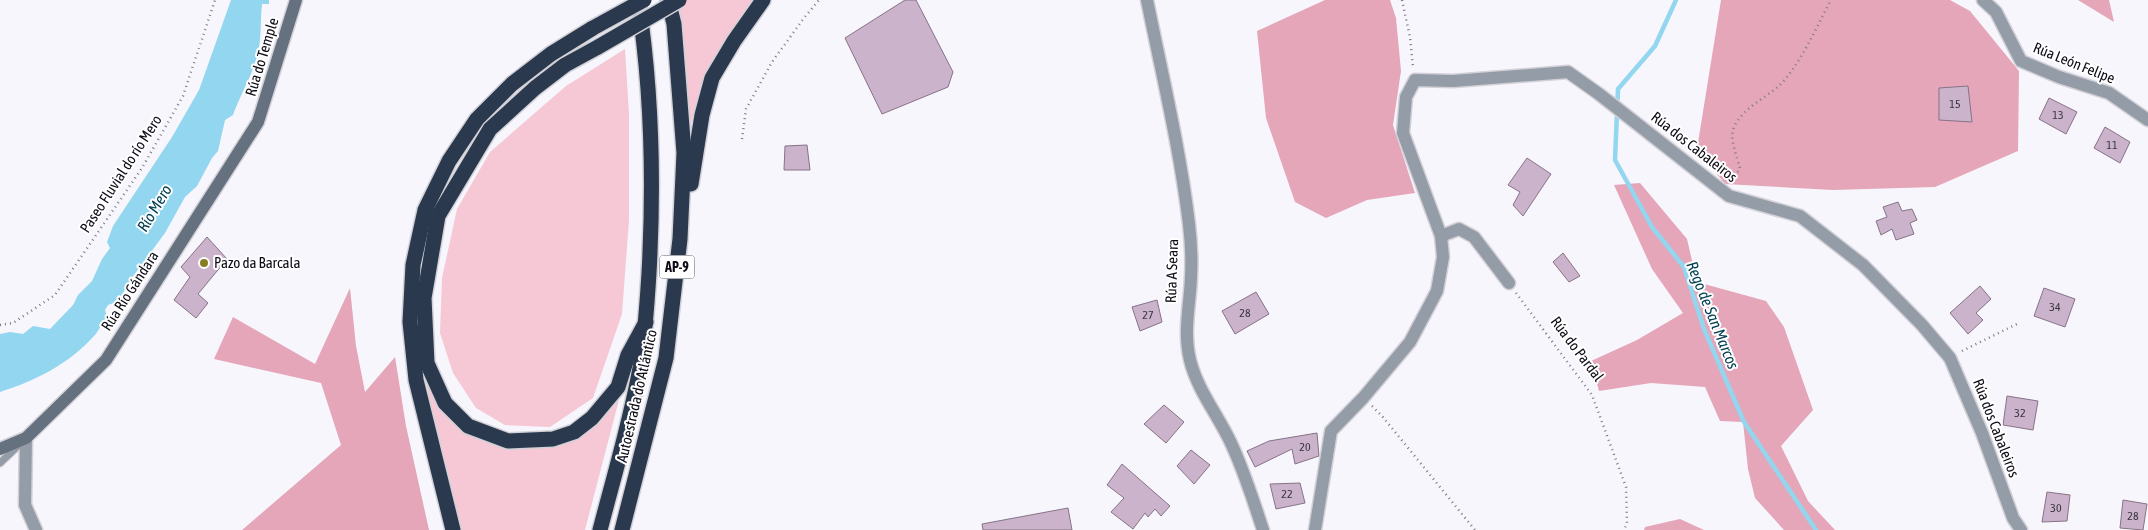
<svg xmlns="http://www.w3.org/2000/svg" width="2148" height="530" font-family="'Asap Condensed',sans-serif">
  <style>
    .green { fill: #f6c7d4 }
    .forest { fill: #e4a6b8 }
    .water { fill: #93d6ef }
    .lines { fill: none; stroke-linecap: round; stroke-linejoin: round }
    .stream { stroke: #93d6ef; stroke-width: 4.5 }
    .building { fill: #cbb4cb; stroke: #877287 }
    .service-casing { stroke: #d2d1d7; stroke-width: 9 }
    .minor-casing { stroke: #d2d1d7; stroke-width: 15 }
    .secondary-casing { stroke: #d2d1d7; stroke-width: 15 }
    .motorway-casing { stroke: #d2d1d7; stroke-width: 18 }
    .path { stroke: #7c7b83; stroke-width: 2.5; stroke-dasharray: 1 4; stroke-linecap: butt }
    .service { stroke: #949ca7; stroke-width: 7 }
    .minor { stroke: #949ca7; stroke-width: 12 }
    .secondary { stroke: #667180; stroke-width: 12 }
    .motorway { stroke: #2b394e; stroke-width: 15 }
    .motorway-bridge-casing { stroke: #d2d1d7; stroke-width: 18; stroke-linecap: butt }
    .motorway-bridge { stroke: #2b394e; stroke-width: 15 }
    .poi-dot { fill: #877e24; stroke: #fff; stroke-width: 2 }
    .labels { text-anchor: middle; stroke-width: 4; stroke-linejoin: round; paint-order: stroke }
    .number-label { font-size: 12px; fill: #3d3643 }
    .shield { fill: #fff; stroke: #56555c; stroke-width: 1 }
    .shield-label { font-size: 14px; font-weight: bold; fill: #0e0c16 }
    .street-label { font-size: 15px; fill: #0e0c16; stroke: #fff }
    .poi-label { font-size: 15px; fill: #0e0c16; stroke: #fff; text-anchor: start }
    .water-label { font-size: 16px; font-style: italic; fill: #024052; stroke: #fff }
  </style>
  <rect width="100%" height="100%" fill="#f7f6fc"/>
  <g class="green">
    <path d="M675,0H755C719,42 704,74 690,127L684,53Z"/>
    <polygon points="625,49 629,114 629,220 622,314 593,398 550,427 505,425 476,408 453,373 440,333 442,278 457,209 490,152 566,86"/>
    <polygon points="424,371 438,397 512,448 543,448 575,438 601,420 620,396 585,530 460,530 438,446"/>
  </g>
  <g class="forest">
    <polygon points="1325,0 1390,0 1396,18 1401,71 1393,125 1415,193 1367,200 1326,218 1295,202 1266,118 1257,31"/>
    <polygon points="1721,0 1950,0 1970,11 2019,71 2018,151 1935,187 1833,190 1725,184 1697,149"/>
    <polygon points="2078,0 2109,0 2114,22"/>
    <polygon points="1640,183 1687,239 1697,282 1766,301 1784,327 1813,410 1781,446 1808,501 1835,530 1784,530 1755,498 1748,469 1743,422 1720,421 1705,387 1651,383 1599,391 1591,361 1637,340 1683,313 1652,269 1614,185"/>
    <polygon points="350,288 356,346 365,392 395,357 406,426 429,530 242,530 341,445 321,383 214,359 233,317 315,364"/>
    <polygon points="1680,519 1704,530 1644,530 1645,527"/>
  </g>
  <path class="water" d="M231,0H269V4H262C260,22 262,38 257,56C252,76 240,95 233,115L225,120L218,151L212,158L197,186L185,197L165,233L131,279L122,295L116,302L108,305L105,310L107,316C102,323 99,331 94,336C69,364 35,381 0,392V334L10,332L23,334L33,326L50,329L73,305L78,295L92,281L102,259L110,248L107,242L113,226L172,137L199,90Z"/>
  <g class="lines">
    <polyline class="stream" points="1676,0 1655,46 1618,89 1615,160 1652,227 1684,267 1704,329 1744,422 1816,530"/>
  </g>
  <g class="building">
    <polygon points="905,0 916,0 953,72 948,87 882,114 845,38"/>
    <polygon points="1968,86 1972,122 1939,120 1939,88"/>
    <polygon points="2049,98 2077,112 2066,134 2039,119"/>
    <polygon points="2105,127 2130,142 2120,163 2094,148"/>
    <polygon points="807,145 810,170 784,170 785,146"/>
    <polygon points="1527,158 1551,174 1523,216 1513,205 1520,192 1508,185"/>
    <polygon points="1898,202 1902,211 1912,209 1917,220 1910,223 1914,234 1896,240 1892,229 1881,235 1876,221 1887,217 1883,207"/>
    <polygon points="207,237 227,259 198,294 208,303 196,318 174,300 190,277 181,267"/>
    <polygon points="1563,253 1580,276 1569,282 1553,262"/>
    <polygon points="1980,286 1991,299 1976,313 1983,320 1968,334 1950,313"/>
    <polygon points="2044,288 2075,299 2065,327 2034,316"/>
    <polygon points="1256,292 1269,314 1235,334 1222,311"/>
    <polygon points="1157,300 1162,322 1140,331 1132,307"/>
    <polygon points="2007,396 2038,401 2033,430 2003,425"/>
    <polygon points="1164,405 1184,422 1166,443 1144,424"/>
    <polygon points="1317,433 1319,456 1295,464 1292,449 1255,467 1247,451 1269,441"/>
    <polygon points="1191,450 1210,465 1194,484 1177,466"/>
    <polygon points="1122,464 1170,506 1161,516 1155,509 1148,517 1145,513 1133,529 1111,512 1124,498 1107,485"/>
    <polygon points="1300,483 1305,503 1276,509 1270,484"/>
    <polygon points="2047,492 2070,495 2067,521 2042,522"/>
    <polygon points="2123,500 2147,504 2143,530 2120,528"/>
    <polygon points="1068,508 1072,530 983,530 982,524"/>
  </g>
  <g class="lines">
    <defs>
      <polyline id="service" points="0,463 20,444"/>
      <g id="minor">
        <path d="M1147,0C1162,74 1180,149 1189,224C1191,241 1192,259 1191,277C1190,305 1183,331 1190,360C1197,389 1217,414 1230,441C1244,470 1253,500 1263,530"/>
        <polyline points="1983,0 1996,12 2021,61 2059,77 2109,93 2148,120"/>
        <polyline points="1441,236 1459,229 1474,237 1509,283"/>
        <polyline points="26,438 25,505 36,530"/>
        <polyline points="1315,530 1331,431 1363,398 1410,342 1437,291 1443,257 1441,236 1403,133 1406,97 1415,80 1453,81 1568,72 1599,94 1729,196 1800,216 1863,265 1922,325 1950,358 1982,433 2013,518 2021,530"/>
      </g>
      <polyline id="secondary" points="0,449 26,438 106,360 258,122 296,0"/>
      <g id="motorway">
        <polyline points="598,47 565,65 535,88 490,129 438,216 424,298 427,363 445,403 468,426 508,441 553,439 574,432 592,418 618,387 628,355 646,322"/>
        <polyline points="691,184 702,115 712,78 734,41 763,0"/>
        <polyline points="453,530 416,380 410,322 413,265 425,210 449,161 477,119 512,84 551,54 593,28"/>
        <path d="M600,530C614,476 630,423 640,368C645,336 647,305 649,273C654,182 652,90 638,0"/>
        <polyline points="622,530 666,358 680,239 684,153 674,24 668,0"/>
      </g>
    </defs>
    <use href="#service" class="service-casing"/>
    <use href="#minor" class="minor-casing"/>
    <use href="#secondary" class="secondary-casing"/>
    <use href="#motorway" class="motorway-casing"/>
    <g class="path">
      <polyline points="1402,0 1410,37 1413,67"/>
      <polyline points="742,139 746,109 772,62 804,18 819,0"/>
      <path d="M1733,181L1740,168C1737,157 1729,138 1734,127C1745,104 1773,96 1787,77C1805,54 1817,26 1831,0"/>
      <polyline points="1516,293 1592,395 1626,487 1627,523 1624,530"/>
      <polyline points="0,325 13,323 55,295 142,168 183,96 215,0"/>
      <polyline points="1962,351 2019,323"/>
      <polyline points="1372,406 1382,416 1475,530"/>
    </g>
    <use href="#service" class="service"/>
    <use href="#minor" class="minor"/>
    <use href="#secondary" class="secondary"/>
    <use href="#motorway" class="motorway"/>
    <defs>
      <g id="motorway-bridge">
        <polyline points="593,28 644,0"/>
        <polyline points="598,47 679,0"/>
      </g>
    </defs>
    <use href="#motorway-bridge" class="motorway-bridge-casing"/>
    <use href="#motorway-bridge" class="motorway-bridge"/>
  </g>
  <circle class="poi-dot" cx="204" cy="263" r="5"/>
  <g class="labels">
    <g class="number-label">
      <text x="1955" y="108">15</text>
      <text x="2058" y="119">13</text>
      <text x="2112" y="149">11</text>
      <text x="2055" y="311">34</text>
      <text x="1245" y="317">28</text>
      <text x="1148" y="319">27</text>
      <text x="2020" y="417">32</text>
      <text x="1305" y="451">20</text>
      <text x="1287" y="498">22</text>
      <text x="2056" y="512">30</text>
      <text x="2133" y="520">28</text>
    </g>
    <rect class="shield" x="659.5" y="255.5" width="35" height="23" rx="4"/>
    <g class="shield-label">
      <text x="677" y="272">AP-9</text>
    </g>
    <g class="street-label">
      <text transform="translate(262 57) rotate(-73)" y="5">Rúa do Temple</text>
      <text transform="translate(2074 63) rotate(22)" y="5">Rúa León Felipe</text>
      <text transform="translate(1694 147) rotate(38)" y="5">Rúa dos Cabaleiros</text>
      <text transform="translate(121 174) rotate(-57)" y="5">Paseo Fluvial do río Mero</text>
      <text transform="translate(1172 271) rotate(-88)" y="5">Rúa A Seara</text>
      <text transform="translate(130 291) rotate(-57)" y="5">Rúa Río Gándara</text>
      <text transform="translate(1577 349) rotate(53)" y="5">Rúa do Pardal</text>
      <text transform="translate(637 396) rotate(-77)" y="5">Autoestrada do Atlántico</text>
      <text transform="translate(1996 428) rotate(69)" y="5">Rúa dos Cabaleiros</text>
    </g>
    <g class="poi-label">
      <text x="214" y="268">Pazo da Barcala</text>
    </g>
    <g class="water-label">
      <text transform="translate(154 208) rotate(-59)" y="6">Río Mero</text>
      <text transform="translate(1713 315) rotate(68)" y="6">Rego de San Marcos</text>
    </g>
  </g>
</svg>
